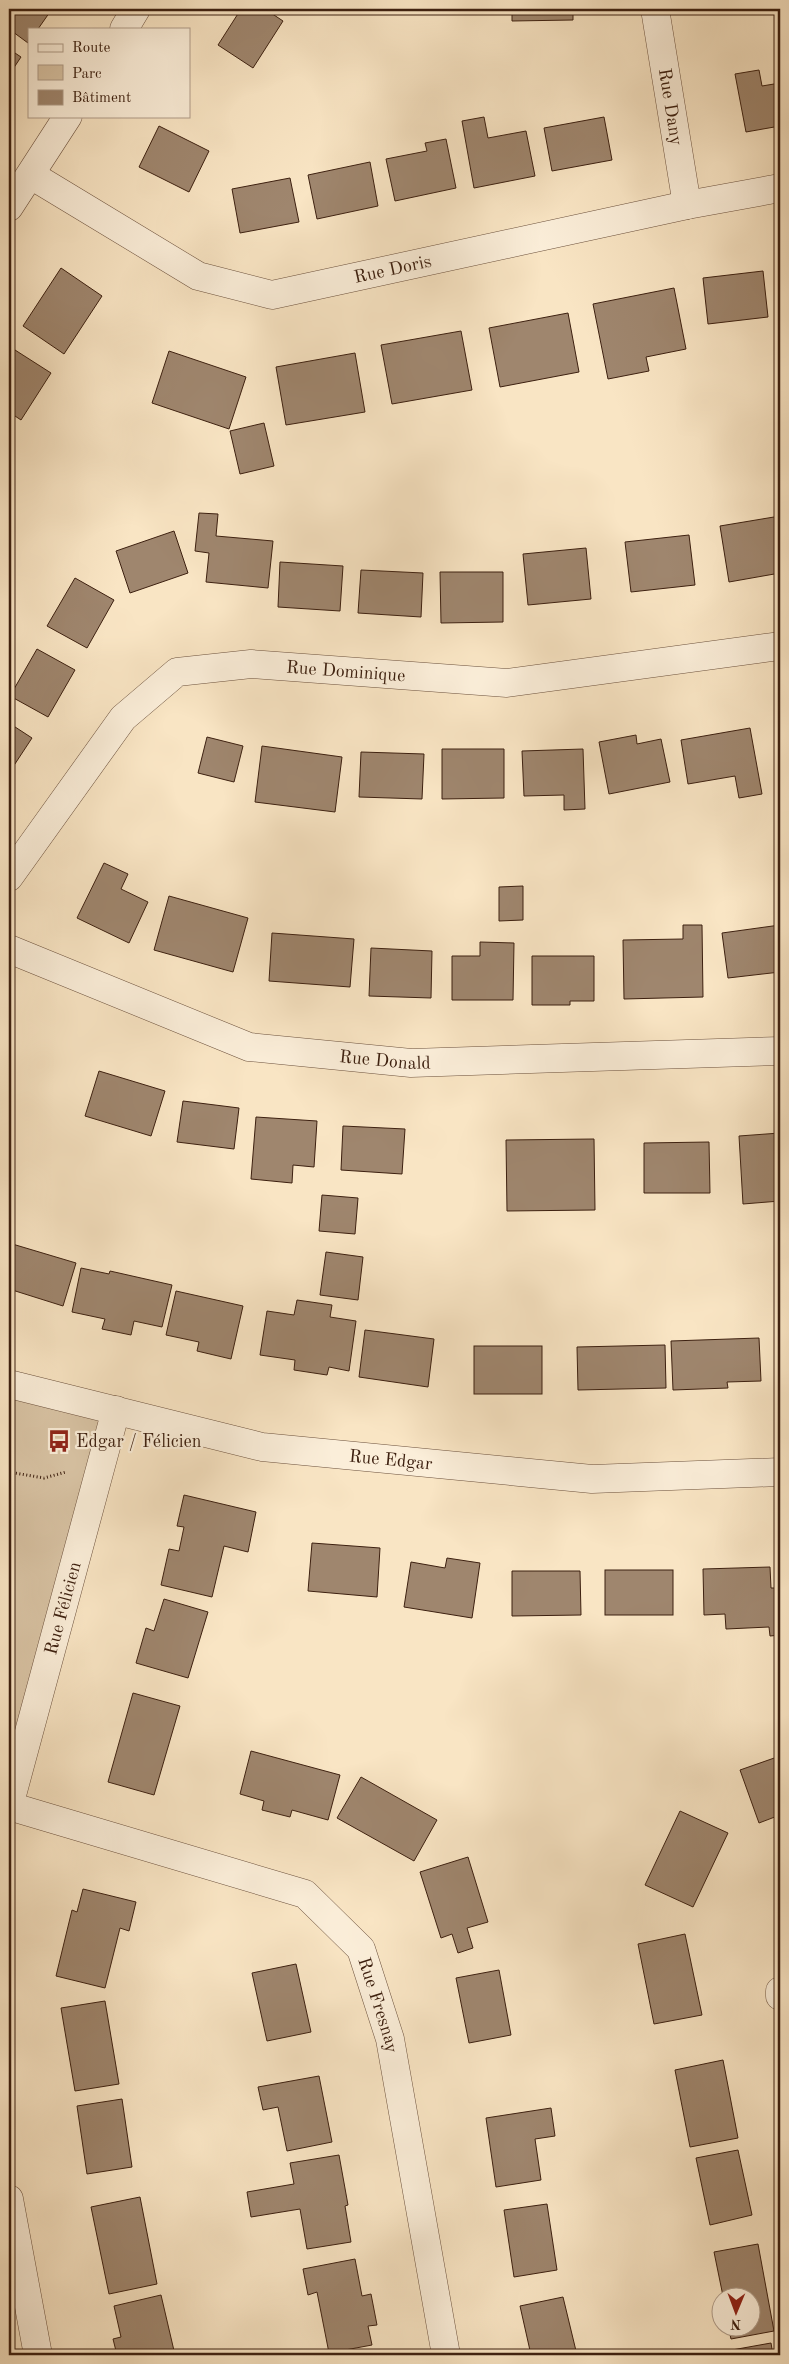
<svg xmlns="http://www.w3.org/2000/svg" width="789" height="2364" font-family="'Old Standard TT',serif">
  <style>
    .green { fill: #d9c4a5; stroke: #8b725a }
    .building { fill: #9f866e; stroke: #3d2010 }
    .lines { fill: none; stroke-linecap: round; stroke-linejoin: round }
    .minor-casing { stroke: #6c513d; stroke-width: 29 }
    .path { stroke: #3d2010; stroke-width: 3; stroke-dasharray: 1 2.5; stroke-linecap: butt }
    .minor { stroke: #fbeed9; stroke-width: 28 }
    .labels { text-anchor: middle; stroke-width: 4.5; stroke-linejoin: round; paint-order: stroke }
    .street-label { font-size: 18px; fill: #3d2010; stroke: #fbeed9 }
    .poi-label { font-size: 18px; fill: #3d2010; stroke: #fbeed9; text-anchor: start }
  </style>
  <rect width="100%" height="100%" fill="#f9e5c4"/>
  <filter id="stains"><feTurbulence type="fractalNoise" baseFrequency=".004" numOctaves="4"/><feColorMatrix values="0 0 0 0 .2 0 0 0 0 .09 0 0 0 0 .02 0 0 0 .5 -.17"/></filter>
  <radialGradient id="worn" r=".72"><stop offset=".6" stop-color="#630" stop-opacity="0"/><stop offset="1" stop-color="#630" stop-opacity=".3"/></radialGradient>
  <polygon class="green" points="9,1384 116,1410 9,1806"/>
  <g class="building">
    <polygon points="9,9 52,9 38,29 29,29 28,43 9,29"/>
    <polygon points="241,9 265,9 283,21 253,68 218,45"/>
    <polygon points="512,9 573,9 573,20 512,21"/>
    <polygon points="9,49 21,57 9,75"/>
    <polygon points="759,70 762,86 780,83 780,126 746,132 735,74"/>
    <polygon points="484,117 488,138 526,131 535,176 474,188 462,121"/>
    <polygon points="604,117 612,160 552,171 544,128"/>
    <polygon points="159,126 209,151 189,192 139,167"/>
    <polygon points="446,139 456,188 395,201 386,159 427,151 425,143"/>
    <polygon points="370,162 378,206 317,219 308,175"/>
    <polygon points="290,178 299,222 240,233 232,189"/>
    <polygon points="61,268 102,296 64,354 23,326"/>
    <polygon points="763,271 768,317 708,324 703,278"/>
    <polygon points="674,288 686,349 646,357 649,371 608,379 593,304"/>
    <polygon points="568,313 579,372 500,387 489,328"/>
    <polygon points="461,331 472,390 392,404 381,345"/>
    <polygon points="15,350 51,373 21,420 9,412 9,360"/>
    <polygon points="169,351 246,377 229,429 152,403"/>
    <polygon points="355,353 365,412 286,425 276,367"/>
    <polygon points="264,423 274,466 240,474 230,431"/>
    <polygon points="199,513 218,514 216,536 273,541 268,588 206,582 209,553 195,551"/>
    <polygon points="780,516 780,573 729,582 720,526"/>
    <polygon points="174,531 188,573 130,593 116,551"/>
    <polygon points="689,535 695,585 631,592 625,542"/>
    <polygon points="586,548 591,599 528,605 523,554"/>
    <polygon points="280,562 343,566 340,611 278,607"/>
    <polygon points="361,570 423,573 421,617 358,613"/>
    <polygon points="440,572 503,572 503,622 441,623"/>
    <polygon points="75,578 114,600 87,648 47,626"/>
    <polygon points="37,649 75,670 48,717 10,696"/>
    <polygon points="9,723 32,738 9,773"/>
    <polygon points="750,728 762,794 739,798 735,776 688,784 681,740"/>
    <polygon points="636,735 637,744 661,739 670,782 609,794 599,742"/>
    <polygon points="207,737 243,746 234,782 198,773"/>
    <polygon points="262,746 342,757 335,812 255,802"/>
    <polygon points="442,749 504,749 504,798 442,799"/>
    <polygon points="583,749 585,809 564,810 564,795 524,796 522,751"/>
    <polygon points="361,752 424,754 422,799 359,797"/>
    <polygon points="104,863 128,874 121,889 148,902 129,943 77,918"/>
    <polygon points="523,886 523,920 499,921 499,887"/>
    <polygon points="169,896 248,918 233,972 154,950"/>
    <polygon points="683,925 702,925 703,997 624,999 623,940 683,939"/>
    <polygon points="780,925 780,972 728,978 722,933"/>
    <polygon points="272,933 354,939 350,987 269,981"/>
    <polygon points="480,942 514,943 513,1000 452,1000 452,956 480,956"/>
    <polygon points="371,948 432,951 431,998 369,996"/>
    <polygon points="532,956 594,956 594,1001 570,1001 570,1005 532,1005"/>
    <polygon points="99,1071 165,1091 151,1136 85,1116"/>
    <polygon points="183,1101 239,1108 234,1149 177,1142"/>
    <polygon points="256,1117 317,1121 314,1167 293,1165 292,1183 251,1179"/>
    <polygon points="343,1126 405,1129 402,1174 341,1170"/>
    <polygon points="780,1133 780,1201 743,1204 739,1136"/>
    <polygon points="594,1139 595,1210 507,1211 506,1140"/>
    <polygon points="709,1142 710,1193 644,1193 644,1143"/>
    <polygon points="322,1195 358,1198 355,1234 319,1231"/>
    <polygon points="9,1243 76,1263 63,1306 9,1289"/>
    <polygon points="326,1252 363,1257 358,1300 320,1295"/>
    <polygon points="81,1268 109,1274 110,1271 172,1285 162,1327 134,1321 131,1335 102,1329 105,1319 72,1312"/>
    <polygon points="176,1291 243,1306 231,1359 197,1351 199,1342 166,1335"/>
    <polygon points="297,1300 332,1305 330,1317 356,1321 349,1371 329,1367 327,1375 294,1370 295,1360 260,1355 267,1311 294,1315"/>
    <polygon points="365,1330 434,1339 428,1387 359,1377"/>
    <polygon points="759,1338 761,1381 727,1382 728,1388 673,1390 671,1341"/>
    <polygon points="665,1345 666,1388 578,1390 577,1347"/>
    <rect x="474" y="1346" width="68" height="48"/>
    <polygon points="184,1495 256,1512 248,1552 224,1546 212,1597 161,1585 169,1549 179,1551 184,1527 177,1526"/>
    <polygon points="312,1543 380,1548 377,1597 308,1591"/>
    <polygon points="447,1558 480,1563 472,1618 404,1607 411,1562 445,1568"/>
    <polygon points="770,1567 771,1588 780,1588 780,1635 770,1636 769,1627 726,1629 725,1614 704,1615 703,1569"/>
    <rect x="605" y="1570" width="68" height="45"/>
    <polygon points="512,1571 580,1571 581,1615 512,1616"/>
    <polygon points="164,1599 208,1612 188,1678 136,1663 146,1628 154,1631"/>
    <polygon points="133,1693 180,1706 154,1795 108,1782"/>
    <polygon points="251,1751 340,1775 328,1820 292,1810 290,1817 262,1810 264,1801 240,1794"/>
    <polygon points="780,1756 780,1815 759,1823 740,1770"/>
    <polygon points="361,1777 437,1820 414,1861 337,1818"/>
    <polygon points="680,1811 728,1833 693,1907 645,1885"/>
    <polygon points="468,1857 488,1922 467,1928 473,1948 458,1953 452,1934 441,1938 420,1872"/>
    <polygon points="83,1889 136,1902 129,1931 120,1928 105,1988 56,1976 72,1910 77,1912"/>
    <polygon points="685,1934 702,2015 654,2024 638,1944"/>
    <polygon points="296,1964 311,2032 267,2041 252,1973"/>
    <polygon points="499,1970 511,2035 469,2043 456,1978"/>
    <polygon points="105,2001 119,2084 75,2091 61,2008"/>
    <polygon points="723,2060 738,2138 690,2147 675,2070"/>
    <polygon points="319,2076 332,2142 287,2151 278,2107 263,2110 258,2087"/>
    <polygon points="122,2099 132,2167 87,2174 77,2106"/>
    <polygon points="551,2108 555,2136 535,2139 541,2180 496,2187 486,2118"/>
    <polygon points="738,2150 752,2215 710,2225 696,2158"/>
    <polygon points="339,2155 348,2205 345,2206 351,2242 307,2249 300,2209 251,2217 247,2192 294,2184 290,2163"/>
    <polygon points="140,2197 157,2284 109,2294 91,2207"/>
    <polygon points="547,2204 557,2270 514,2277 504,2210"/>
    <polygon points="758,2244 774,2331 731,2339 728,2326 752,2326 752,2296 723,2296 714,2252"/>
    <polygon points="355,2259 362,2296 371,2294 377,2325 368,2326 372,2345 329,2353 317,2292 308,2295 303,2269"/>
    <polygon points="161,2295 175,2355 117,2355 113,2339 121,2337 114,2306"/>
    <polygon points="563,2297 577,2355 531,2355 520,2306"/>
    <polygon points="771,2343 773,2355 733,2355 732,2350"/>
  </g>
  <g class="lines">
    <defs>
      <g id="minor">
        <path id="s1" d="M655,9L687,205"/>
        <polyline points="124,29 136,9"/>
        <path id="s2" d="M31,175L198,276L272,295L687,205L780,188"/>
        <polyline points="9,207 68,116"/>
        <path id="s3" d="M9,877L123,718L177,672L251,664L507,683L780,646"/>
        <path id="s4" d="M9,949L249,1047L411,1063L780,1051"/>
        <path id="s5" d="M9,1384L262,1447L592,1479L780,1472"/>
        <path id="s6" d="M9,1806L305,1894L361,1949L390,2039L446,2355"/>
        <path id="s7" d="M9,1806L116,1410"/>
        <polyline points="780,1991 780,1996"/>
        <polyline points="9,2199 38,2355"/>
      </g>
    </defs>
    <use href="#minor" class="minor-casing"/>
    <polyline class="path" points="9,1472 44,1478 66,1472"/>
    <use href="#minor" class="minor"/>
  </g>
  <defs>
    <symbol id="bus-bare" viewBox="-9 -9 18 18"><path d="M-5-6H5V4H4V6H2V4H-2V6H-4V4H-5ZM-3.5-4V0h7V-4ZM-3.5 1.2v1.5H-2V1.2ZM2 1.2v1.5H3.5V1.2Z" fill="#8f2418" stroke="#fbeed9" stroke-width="2.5" paint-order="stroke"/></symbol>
  </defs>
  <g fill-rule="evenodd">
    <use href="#bus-bare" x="43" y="1425" width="32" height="32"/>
  </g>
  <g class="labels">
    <g class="street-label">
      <text dy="6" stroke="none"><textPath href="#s1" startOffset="99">Rue Dany</textPath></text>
      <text dy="6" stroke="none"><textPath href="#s2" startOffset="395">Rue Doris</textPath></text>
      <text dy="6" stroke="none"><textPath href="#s3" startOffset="436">Rue Dominique</textPath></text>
      <text dy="6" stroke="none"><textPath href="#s4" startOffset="396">Rue Donald</textPath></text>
      <text dy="6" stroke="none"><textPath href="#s5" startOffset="390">Rue Edgar</textPath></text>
      <text dy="6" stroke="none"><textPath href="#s7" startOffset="205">Rue Félicien</textPath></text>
      <text dy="6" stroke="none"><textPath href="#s6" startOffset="446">Rue Fresnay</textPath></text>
    </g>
    <g class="poi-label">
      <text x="76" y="1447">Edgar / Félicien</text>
    </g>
  </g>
  <rect width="789" height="2364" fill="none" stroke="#f9e5c4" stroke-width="30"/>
  <rect x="10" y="10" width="769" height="2344" fill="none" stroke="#3d2010" stroke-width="2.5"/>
  <rect x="15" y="15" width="759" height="2334" fill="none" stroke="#3d2010"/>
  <rect x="28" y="28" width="162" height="90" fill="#fbeed9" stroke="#af9c89"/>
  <rect x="38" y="44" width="25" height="8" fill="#fbeed9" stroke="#af9c89"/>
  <text x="72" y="52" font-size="15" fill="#3d2010">Route</text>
  <rect x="38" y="65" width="25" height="15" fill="#d9c4a5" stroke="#af9c89"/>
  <text x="72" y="78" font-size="15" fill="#3d2010">Parc</text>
  <rect x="38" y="90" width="25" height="15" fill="#9f866e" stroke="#af9c89"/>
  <text x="72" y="102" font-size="15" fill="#3d2010">Bâtiment</text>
  <g transform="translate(736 2312) rotate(181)"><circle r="24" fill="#fbeed9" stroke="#af9c89"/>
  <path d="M0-4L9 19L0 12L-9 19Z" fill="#8f2418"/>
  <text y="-8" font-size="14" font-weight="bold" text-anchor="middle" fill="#3d2010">N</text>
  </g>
  <rect width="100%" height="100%" filter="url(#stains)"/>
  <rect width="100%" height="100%" fill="url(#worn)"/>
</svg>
